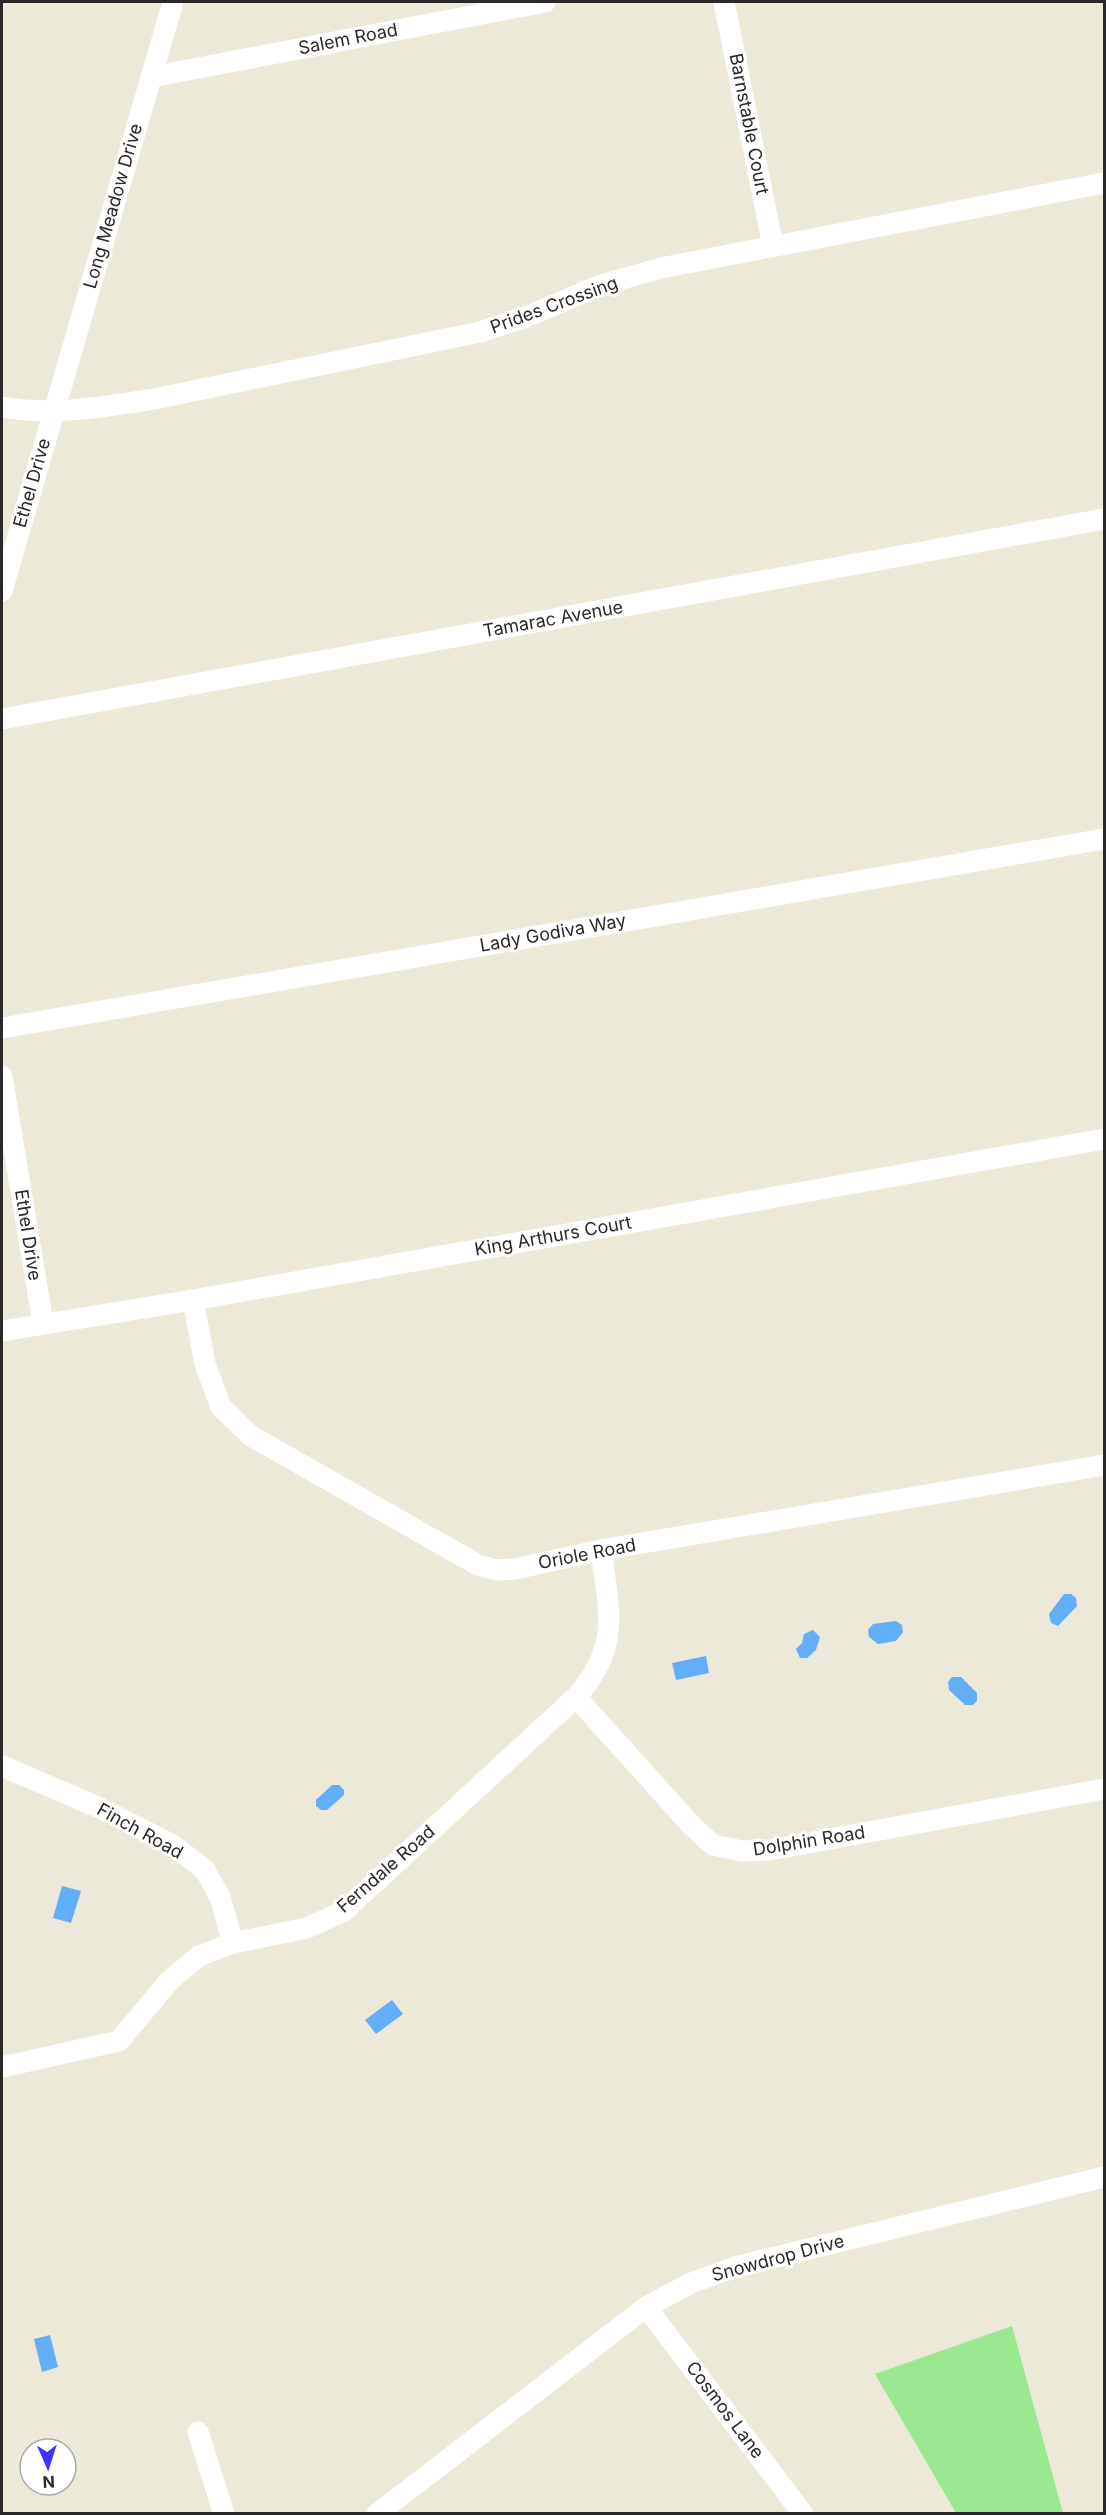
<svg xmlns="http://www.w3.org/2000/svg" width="1106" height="2515" font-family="Inter,sans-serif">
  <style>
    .green { fill: #9ae990 }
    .water { fill: #62aef9 }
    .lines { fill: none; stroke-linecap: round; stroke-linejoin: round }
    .minor { stroke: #fff; stroke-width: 21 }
    .labels { text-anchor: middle; stroke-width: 6; stroke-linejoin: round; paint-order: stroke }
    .street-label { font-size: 18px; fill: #292929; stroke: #fff }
  </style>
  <rect width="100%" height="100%" fill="#ede9d9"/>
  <polygon class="green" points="1012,2326 1063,2513 956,2513 875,2374"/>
  <g class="water">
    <polygon points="1064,1594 1071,1594 1076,1598 1077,1606 1058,1626 1051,1623 1049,1614"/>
    <polygon points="896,1621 902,1625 903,1632 896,1641 878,1644 869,1637 868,1630 873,1624"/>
    <polygon points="813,1630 820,1637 816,1650 807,1658 800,1658 796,1649 802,1643 804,1634"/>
    <polygon points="706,1656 709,1673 676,1680 672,1663"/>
    <polygon points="952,1677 961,1677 977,1693 977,1701 973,1705 965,1705 949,1690 948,1682"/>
    <polygon points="332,1785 339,1785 344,1790 344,1795 327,1810 321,1810 316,1806 316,1800"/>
    <polygon points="62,1886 81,1891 71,1923 53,1918"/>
    <polygon points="392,2000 403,2014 376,2034 365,2020"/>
    <polygon points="50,2335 58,2367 42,2372 34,2339"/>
  </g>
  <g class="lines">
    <g class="minor">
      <polyline points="724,2 773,246"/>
      <polyline points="151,77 545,2"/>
      <path d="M2,407C52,416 104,407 154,399L480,332L526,317L601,285L661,268L1104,183"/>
      <polyline points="2,591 173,2"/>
      <polyline points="2,719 1104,519"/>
      <polyline points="2,1028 1104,839"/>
      <polyline points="2,1076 43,1324"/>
      <polyline points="193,1300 205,1364 221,1407 251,1436 478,1565 496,1570 515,1569 601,1550 1104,1465"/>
      <polyline points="2,1331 193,1300 1104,1139"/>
      <polyline points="576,1697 692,1826 713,1845 742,1851 770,1850 1104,1789"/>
      <polyline points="2,1766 100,1808 173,1845 205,1870 220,1897 233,1943"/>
      <path d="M2,2067L119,2041L170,1980L199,1956L233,1943L307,1928L344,1911L576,1697C621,1647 609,1611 601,1550"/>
      <polyline points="646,2307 803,2514"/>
      <polyline points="198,2432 224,2514"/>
      <polyline points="377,2514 646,2307 691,2283 735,2267 1104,2177"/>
    </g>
  </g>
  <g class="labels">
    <g class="street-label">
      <text transform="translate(348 39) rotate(-11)" y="6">Salem Road</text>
      <text transform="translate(749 124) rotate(79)" y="6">Barnstable Court</text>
      <text transform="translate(113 206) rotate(-74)" y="6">Long Meadow Drive</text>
      <text transform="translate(554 305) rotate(-20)" y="6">Prides Crossing</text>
      <text transform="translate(32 483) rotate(-74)" y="6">Ethel Drive</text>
      <text transform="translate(553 619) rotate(-10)" y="6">Tamarac Avenue</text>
      <text transform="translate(553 933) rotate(-10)" y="6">Lady Godiva Way</text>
      <text transform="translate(28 1235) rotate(81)" y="6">Ethel Drive</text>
      <text transform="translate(553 1236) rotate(-10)" y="6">King Arthurs Court</text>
      <text transform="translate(587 1554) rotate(-11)" y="6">Oriole Road</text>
      <text transform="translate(140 1831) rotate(29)" y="6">Finch Road</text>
      <text transform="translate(809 1841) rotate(-9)" y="6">Dolphin Road</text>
      <text transform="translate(386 1869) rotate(-41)" y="6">Ferndale Road</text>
      <text transform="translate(778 2258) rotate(-15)" y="6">Snowdrop Drive</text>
      <text transform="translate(725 2410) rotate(53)" y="6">Cosmos Lane</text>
    </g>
  </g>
  <rect width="1106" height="2515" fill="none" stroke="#292929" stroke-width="6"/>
  <g transform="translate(48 2467) rotate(177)"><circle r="28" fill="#ffffff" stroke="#a9a9a9" stroke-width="1.5"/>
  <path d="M0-4.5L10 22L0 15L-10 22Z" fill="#3d34ff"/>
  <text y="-9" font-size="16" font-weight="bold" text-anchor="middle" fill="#292929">N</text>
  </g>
</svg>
